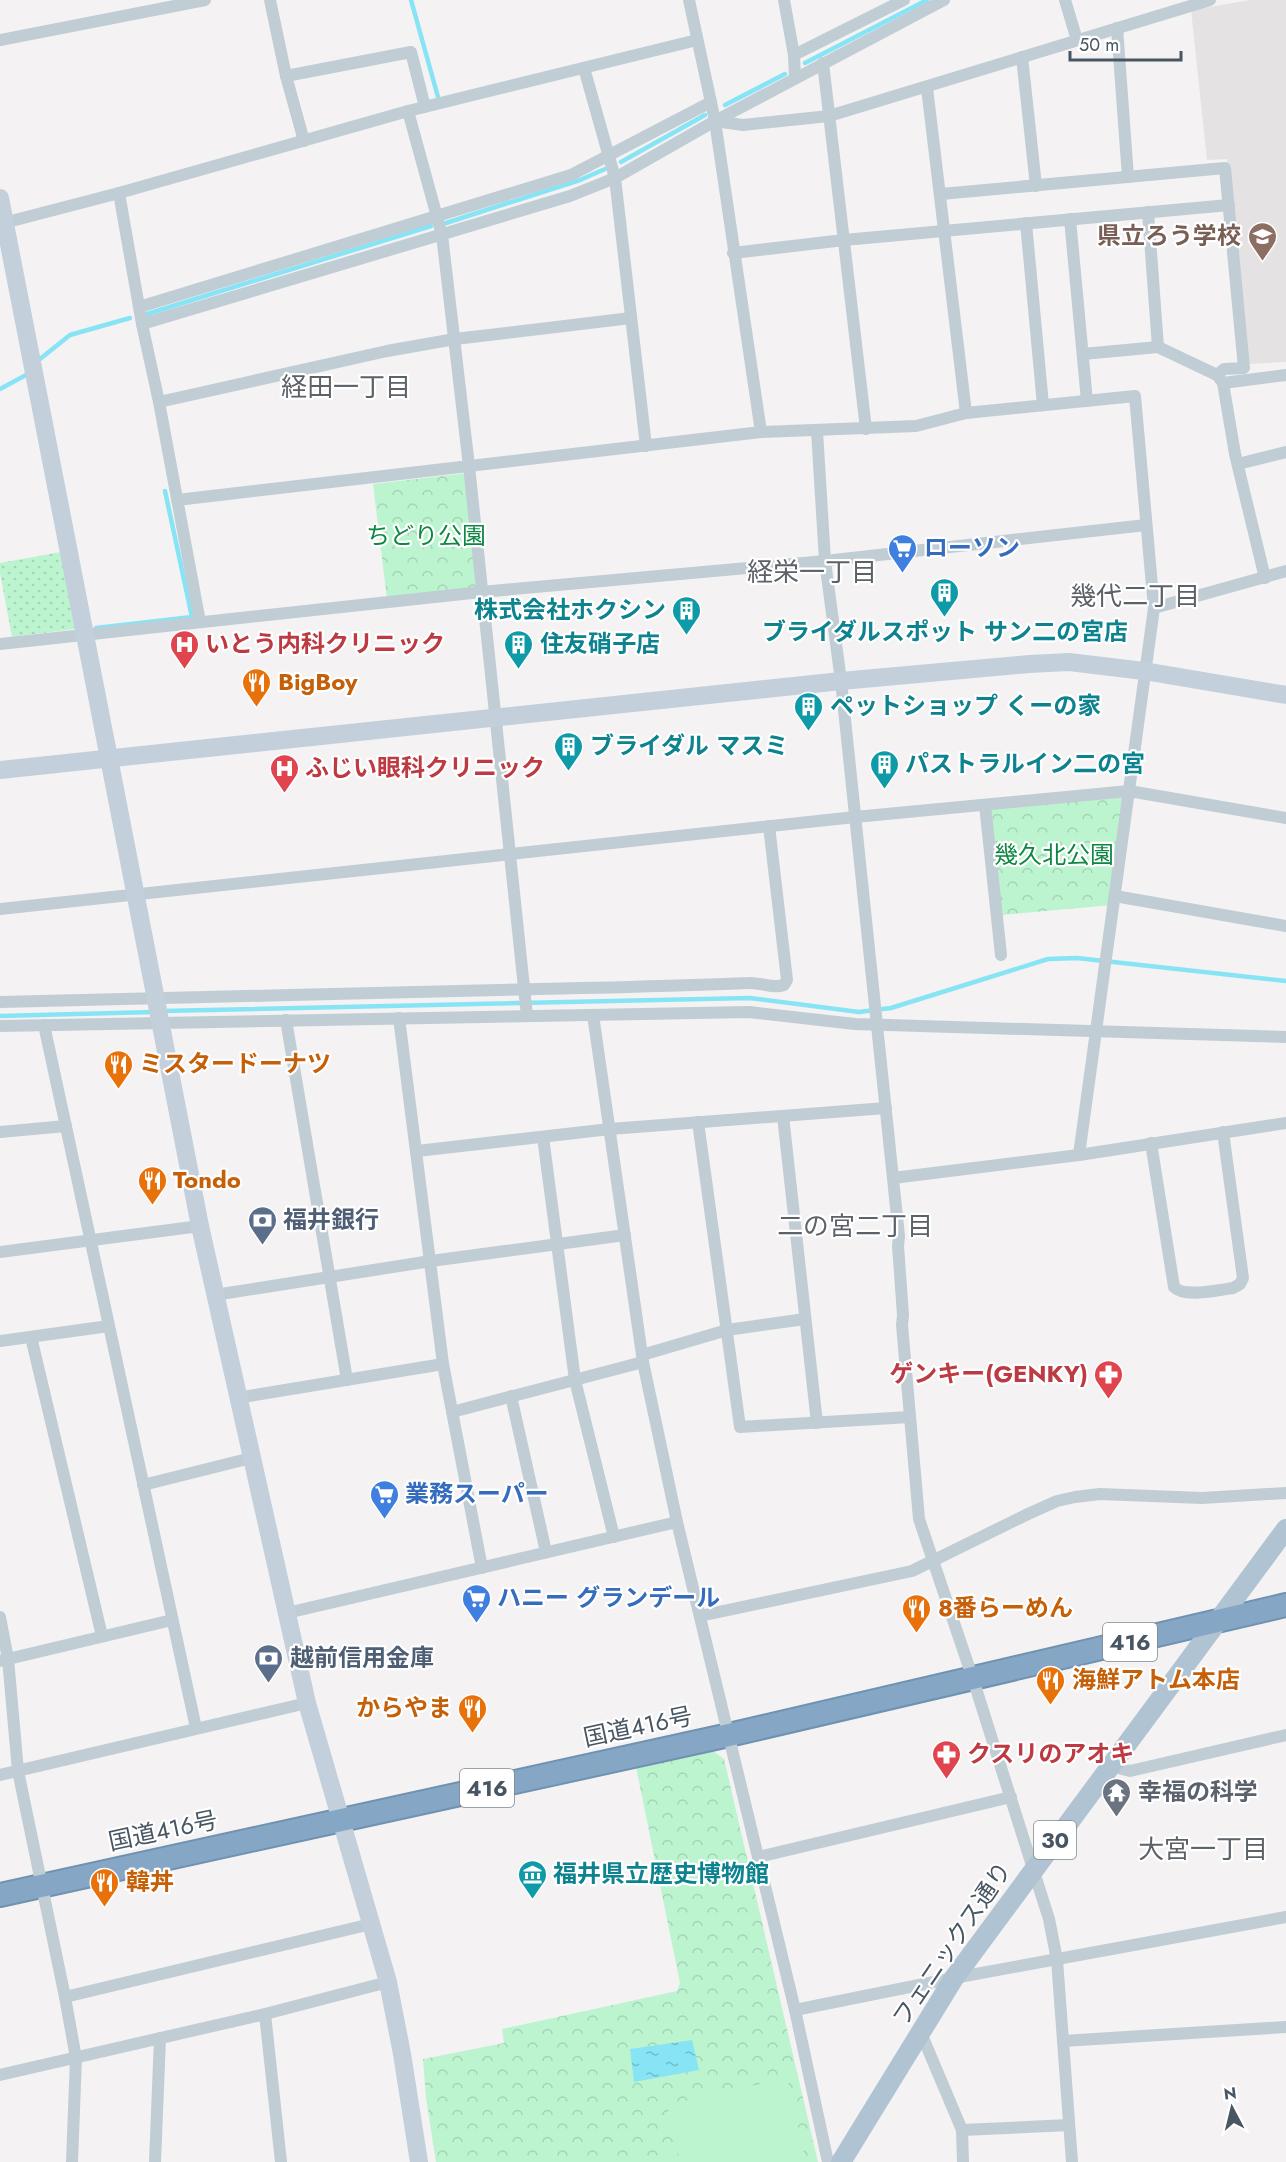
<svg xmlns="http://www.w3.org/2000/svg" width="1286" height="2162" font-family="Jost,'Noto Sans JP',sans-serif">
  <style>
    .education { fill: #e5e2e4 }
    .grass { fill: url(#grass-dots) }
    .park { fill: url(#park-crowns) }
    .pitch { fill: #bdf4d0 }
    .water { fill: url(#water-ripples) }
    .lines { fill: none; stroke-linecap: round; stroke-linejoin: round }
    .stream { stroke: #86e4f5; stroke-width: 4.5 }
    .highway-casing { stroke: #7092b1; stroke-width: 26 }
    .street { stroke: #c1cdd4; stroke-width: 12 }
    .secondary { stroke: #c3d0dc; stroke-width: 18 }
    .primary { stroke: #afc3d3; stroke-width: 20 }
    .highway { stroke: #85a7c5; stroke-width: 22 }
    .labels { text-anchor: middle; stroke-width: 4.5; stroke-linejoin: round; paint-order: stroke }
    .shield { fill: #fff; stroke: #7e8991; stroke-width: 1.5 }
    .shield-label { font-size: 22px; font-weight: bold; fill: #475662 }
    .education-label { font-size: 24px; font-weight: bold; fill: #785e54; stroke: #fff; text-anchor: end }
    .park-label { font-size: 24px; fill: #0e8744; stroke: #fff }
    .shop-label { font-size: 24px; font-weight: bold; fill: #366cbe; stroke: #fff; text-anchor: start }
    .culture-label { font-size: 24px; font-weight: bold; fill: #0d838f; stroke: #fff; text-anchor: start }
    .health-label { font-size: 24px; font-weight: bold; fill: #be3a42; stroke: #fff; text-anchor: start }
    .food-label { font-size: 24px; font-weight: bold; fill: #c56008; stroke: #fff; text-anchor: start }
    .service-label { font-size: 24px; font-weight: bold; fill: #4e5e75; stroke: #fff; text-anchor: start }
    .street-label { font-size: 24px; fill: #475662; stroke: #fff }
    .worship-label { font-size: 24px; font-weight: bold; fill: #5b616d; stroke: #fff; text-anchor: start }
    .neighbourhood-label { font-size: 26px; fill: #5d6268; stroke: #fff }
  </style>
  <defs>
    <pattern id="grass-dots" width="8" height="8" patternUnits="userSpaceOnUse" patternTransform="scale(1.5)"><rect width="8" height="8" fill="#bdf4d0"/><path d="M2 2h.1M6 6h.1" fill="none" stroke="#a4d3b5" stroke-width="1.8" stroke-linecap="round"/></pattern>
    <pattern id="park-crowns" width="20" height="18" patternUnits="userSpaceOnUse" patternTransform="scale(1.5)"><rect width="20" height="18" fill="#bdf4d0"/><path d="M2 6a3 3 0 1 1 6 0M12 15a3 3 0 1 1 6 0" fill="none" stroke="#a4d3b5"/></pattern>
    <pattern id="water-ripples" width="26" height="14" patternUnits="userSpaceOnUse" patternTransform="scale(1.5)"><rect width="26" height="14" fill="#86e4f5"/><path d="M2 4q2-2 4 0t4 0M15 11q2-2 4 0t4 0" fill="none" stroke="#6fbcca"/></pattern>
  </defs>
  <rect width="100%" height="100%" fill="#f4f2f2"/>
  <polygon class="education" points="1251,0 1286,0 1286,362 1249,364 1227,159 1207,160 1191,10"/>
  <polygon class="grass" points="66,551 82,628 12,637 0,573 0,563"/>
  <g class="park">
    <polygon points="467,473 479,588 387,599 373,484"/>
    <polygon points="1127,793 1112,905 1001,915 987,807"/>
    <polygon points="713,1751 724,1759 818,2162 436,2162 426,2098 423,2059 504,2043 502,2029 677,1991 680,1983 636,1767"/>
  </g>
  <polygon class="pitch" points="787,2078 804,2154 769,2162 680,2162 667,2105"/>
  <polygon class="water" points="692,2040 699,2070 634,2082 630,2049"/>
  <g class="lines">
    <g class="stream">
      <polyline points="411,0 438,97"/>
      <polyline points="805,63 927,0"/>
      <polyline points="725,105 785,74"/>
      <polyline points="621,162 705,115"/>
      <polyline points="446,223 580,180 605,169"/>
      <polyline points="147,314 431,226"/>
      <polyline points="40,359 70,335 130,318"/>
      <polyline points="0,389 26,375"/>
      <polyline points="96,628 192,617 165,491"/>
      <polyline points="162,1011 750,998 859,1012 891,1008 1048,959 1077,958 1286,981"/>
      <polyline points="0,1016 154,1012"/>
    </g>
    <defs>
      <polyline id="highway" points="0,1895 729,1735 1286,1605"/>
    </defs>
    <use href="#highway" class="highway-casing"/>
    <g class="street">
      <polyline points="270,0 286,76 304,141"/>
      <polyline points="689,0 715,121 761,432"/>
      <polyline points="784,0 794,55 795,78"/>
      <polyline points="1065,0 1077,40"/>
      <polyline points="1117,28 1128,177"/>
      <polyline points="0,40 205,0"/>
      <polyline points="794,55 904,0"/>
      <polyline points="1022,57 1036,186"/>
      <polyline points="823,63 866,429"/>
      <polyline points="584,68 615,178 646,446"/>
      <polyline points="286,76 411,52 425,107"/>
      <polyline points="927,88 966,413"/>
      <polyline points="408,111 442,235 469,466 527,1016"/>
      <polyline points="715,121 743,125 829,116 1210,0"/>
      <polyline points="119,193 142,324 159,402 200,622"/>
      <polyline points="941,194 1225,168 1244,368 1224,369 1217,375"/>
      <polyline points="1148,212 1158,347"/>
      <polyline points="1070,219 1087,401"/>
      <polyline points="1026,223 1043,405"/>
      <polyline points="0,224 119,193 408,111 697,40"/>
      <polyline points="733,253 844,240 1229,205"/>
      <polyline points="139,307 571,175 711,102"/>
      <polyline points="142,324 570,196 615,178 715,121 944,0"/>
      <polyline points="1083,354 1158,347 1217,375 1223,383 1235,454 1265,578"/>
      <polyline points="1223,383 1286,375"/>
      <polyline points="159,402 387,351 455,339 631,318"/>
      <polyline points="817,431 825,561 841,681 899,1236 898,1246 903,1315 902,1325 919,1519 973,1679 1049,1919 1057,1960 1072,2162"/>
      <polyline points="1238,464 1286,452"/>
      <polyline points="177,500 761,432 916,426 966,413 1135,396 1154,608 1079,1155"/>
      <polyline points="1154,608 1286,571"/>
      <polyline points="0,644 481,592 825,561 1146,525"/>
      <polyline points="985,805 1001,955"/>
      <polyline points="1115,896 1286,926"/>
      <polyline points="0,909 855,817 1129,791 1286,818"/>
      <path d="M0,1002C194,999 387,991 581,988C637,987 692,985 748,983C761,982 772,989 784,985L787,980L769,826"/>
      <polyline points="593,1015 643,1362 677,1522 795,2010 828,2162"/>
      <polyline points="399,1018 443,1364 482,1568"/>
      <polyline points="286,1020 347,1380"/>
      <polyline points="44,1025 196,1728"/>
      <polyline points="0,1026 749,1012 855,1024 1286,1037"/>
      <polyline points="783,1116 817,1423"/>
      <polyline points="698,1122 740,1427 910,1417"/>
      <polyline points="0,1132 66,1126"/>
      <polyline points="543,1137 575,1380 614,1537"/>
      <path d="M1151,1143L1174,1287C1184,1298 1218,1290 1233,1288L1240,1284L1243,1278L1223,1132"/>
      <polyline points="417,1151 610,1129 886,1108"/>
      <polyline points="893,1178 1079,1155 1286,1123"/>
      <polyline points="0,1252 200,1226"/>
      <polyline points="215,1295 431,1261 625,1235"/>
      <polyline points="31,1337 102,1636"/>
      <polyline points="0,1341 109,1326"/>
      <polyline points="642,1355 727,1330 805,1319"/>
      <polyline points="511,1396 546,1552"/>
      <polyline points="237,1398 443,1364"/>
      <polyline points="452,1412 643,1362"/>
      <polyline points="143,1485 251,1458"/>
      <polyline points="287,1613 677,1522"/>
      <polyline points="700,1616 912,1571 1028,1514 1057,1501 1075,1497 1100,1494 1202,1498 1286,1493"/>
      <polyline points="0,1617 8,1659 18,1771 65,1997 76,2058 72,2162"/>
      <polyline points="0,1661 172,1620"/>
      <polyline points="1111,1766 1130,1771 1286,1735"/>
      <polyline points="0,1775 307,1703"/>
      <polyline points="758,1857 1011,1797"/>
      <polyline points="65,1997 371,1924"/>
      <polyline points="795,2010 954,1978 1286,1917"/>
      <polyline points="265,2014 281,2162"/>
      <polyline points="921,2033 962,2130 963,2162"/>
      <polyline points="1063,2041 1286,2027"/>
      <polyline points="0,2075 265,2014 388,1982"/>
      <polyline points="962,2130 1069,2125"/>
      <polyline points="155,2162 160,2038"/>
    </g>
    <g class="secondary">
      <polyline points="0,198 200,1226 307,1703 388,1982 402,2054 419,2162"/>
      <polyline points="0,770 841,681 1029,664 1069,662 1144,671 1286,695"/>
    </g>
    <polyline class="primary" points="841,2162 954,1978 1286,1529"/>
    <use href="#highway" class="highway"/>
  </g>
  <defs>
    <symbol id="school-pin" viewBox="-11 -11 22 30"><path d="M0 17L-7.5 6A9.5 9.5 0 1 1 7.5 6Z" fill="#8d6e63" stroke="#fff"/><path d="M0-5L7-2L0 1L-7-2ZM-4 1L0 2.5L4 1V4Q0 6-4 4Z" fill="#fff"/></symbol>
    <symbol id="supermarket-pin" viewBox="-11 -11 22 30"><path d="M0 17L-7.5 6A9.5 9.5 0 1 1 7.5 6Z" fill="#3f7fe0" stroke="#fff"/><path d="M-6-5.5h2.5l.6 2H6L4.5 2H-2.5L-4.4-4H-6ZM-1.5 3.2a1.3 1.3 0 1 0 .1 0ZM3 3.2a1.3 1.3 0 1 0 .1 0Z" fill="#fff"/></symbol>
    <symbol id="building-pin" viewBox="-11 -11 22 30"><path d="M0 17L-7.5 6A9.5 9.5 0 1 1 7.5 6Z" fill="#0f9aa8" stroke="#fff"/><path d="M-4-6H4V6H1V3H-1V6H-4ZM-2.5-4.3h1.7v1.8h-1.7ZM.8-4.3h1.7v1.8H.8ZM-2.5-1h1.7V.8h-1.7ZM.8-1h1.7V.8H.8Z" fill="#fff"/></symbol>
    <symbol id="hospital-pin" viewBox="-11 -11 22 30"><path d="M0 17L-7.5 6A9.5 9.5 0 1 1 7.5 6Z" fill="#e0444e" stroke="#fff"/><path d="M-5-5h3v3.5h4V-5h3V5h-3V1.5h-4V5h-3Z" fill="#fff"/></symbol>
    <symbol id="restaurant-pin" viewBox="-11 -11 22 30"><path d="M0 17L-7.5 6A9.5 9.5 0 1 1 7.5 6Z" fill="#e8710a" stroke="#fff"/><path d="M-5-6h1v4h1v-4h1v4h1v-4h1v5L-1.5 .5V6h-2V.5L-5-1ZM5-6V6H3V1.5H1.5Q1.5-4 5-6Z" fill="#fff"/></symbol>
    <symbol id="bank-pin" viewBox="-11 -11 22 30"><path d="M0 17L-7.5 6A9.5 9.5 0 1 1 7.5 6Z" fill="#5c6f8a" stroke="#fff"/><path d="M-6-4H6V4H-6ZM0-2.3a2.3 2.3 0 1 0 0 4.6a2.3 2.3 0 1 0 0-4.6Z" fill="#fff"/></symbol>
    <symbol id="pharmacy-pin" viewBox="-11 -11 22 30"><path d="M0 17L-7.5 6A9.5 9.5 0 1 1 7.5 6Z" fill="#e0444e" stroke="#fff"/><path d="M-2-6h4v4h4v4h-4v4h-4v-4h-4v-4h4Z" fill="#fff"/></symbol>
    <symbol id="temple-pin" viewBox="-11 -11 22 30"><path d="M0 17L-7.5 6A9.5 9.5 0 1 1 7.5 6Z" fill="#6b7280" stroke="#fff"/><path d="M0-6L5-2H3V0L6.5 2.5H4V6H1.5V3h-3V6H-4V2.5H-6.5L-3 0V-2H-5Z" fill="#fff"/></symbol>
    <symbol id="museum-pin" viewBox="-11 -11 22 30"><path d="M0 17L-7.5 6A9.5 9.5 0 1 1 7.5 6Z" fill="#0f9aa8" stroke="#fff"/><path d="M0-6L6-3V-2H-6V-3ZM-5-1h2V3h-2ZM-1-1h2V3h-2ZM3-1h2V3H3ZM-6 4H6V6H-6Z" fill="#fff"/></symbol>
  </defs>
  <g fill-rule="evenodd">
    <use href="#school-pin" x="1246" y="220" width="33" height="45"/>
    <use href="#supermarket-pin" x="886" y="532" width="33" height="45"/>
    <use href="#building-pin" x="928" y="576" width="33" height="45"/>
    <use href="#building-pin" x="670" y="594" width="33" height="45"/>
    <use href="#hospital-pin" x="168" y="628" width="33" height="45"/>
    <use href="#building-pin" x="502" y="628" width="33" height="45"/>
    <use href="#restaurant-pin" x="240" y="666" width="33" height="45"/>
    <use href="#building-pin" x="792" y="690" width="33" height="45"/>
    <use href="#building-pin" x="552" y="730" width="33" height="45"/>
    <use href="#building-pin" x="868" y="748" width="33" height="45"/>
    <use href="#hospital-pin" x="268" y="752" width="33" height="45"/>
    <use href="#restaurant-pin" x="102" y="1048" width="33" height="45"/>
    <use href="#restaurant-pin" x="136" y="1164" width="33" height="45"/>
    <use href="#bank-pin" x="246" y="1204" width="33" height="45"/>
    <use href="#pharmacy-pin" x="1092" y="1358" width="33" height="45"/>
    <use href="#supermarket-pin" x="368" y="1478" width="33" height="45"/>
    <use href="#supermarket-pin" x="460" y="1582" width="33" height="45"/>
    <use href="#restaurant-pin" x="900" y="1592" width="33" height="45"/>
    <use href="#bank-pin" x="252" y="1642" width="33" height="45"/>
    <use href="#restaurant-pin" x="1034" y="1664" width="33" height="45"/>
    <use href="#restaurant-pin" x="456" y="1692" width="33" height="45"/>
    <use href="#pharmacy-pin" x="930" y="1738" width="33" height="45"/>
    <use href="#temple-pin" x="1100" y="1776" width="33" height="45"/>
    <use href="#museum-pin" x="516" y="1858" width="33" height="45"/>
    <use href="#restaurant-pin" x="88" y="1866" width="33" height="45"/>
  </g>
  <g class="labels">
    <g class="shield">
      <rect x="1103" y="1623" width="54" height="38" rx="4.5"/>
      <rect x="460" y="1769" width="54" height="38" rx="4.5"/>
      <rect x="1034" y="1821" width="42" height="38" rx="4.5"/>
    </g>
    <g class="shield-label">
      <text x="1130" y="1650">416</text>
      <text x="487" y="1796">416</text>
      <text x="1055" y="1848">30</text>
    </g>
    <g class="education-label">
      <text x="1241" y="244">県立ろう学校</text>
    </g>
    <g class="park-label">
      <text x="426" y="544">ちどり公園</text>
      <text x="1054" y="863">幾久北公園</text>
    </g>
    <g class="shop-label">
      <text x="924" y="556">ローソン</text>
      <text x="405" y="1502">業務スーパー</text>
      <text x="497" y="1606">ハニー グランデール</text>
    </g>
    <g class="culture-label">
      <text x="666" y="618" text-anchor="end">株式会社ホクシン</text>
      <text x="945" y="640" text-anchor="middle">ブライダルスポット サン二の宮店</text>
      <text x="540" y="652">住友硝子店</text>
      <text x="830" y="714">ペットショップ くーの家</text>
      <text x="590" y="754">ブライダル マスミ</text>
      <text x="905" y="772">パストラルイン二の宮</text>
      <text x="553" y="1882">福井県立歴史博物館</text>
    </g>
    <g class="health-label">
      <text x="205" y="652">いとう内科クリニック</text>
      <text x="305" y="776">ふじい眼科クリニック</text>
      <text x="1088" y="1382" text-anchor="end">ゲンキー(GENKY)</text>
      <text x="967" y="1762">クスリのアオキ</text>
    </g>
    <g class="food-label">
      <text x="278" y="690">BigBoy</text>
      <text x="139" y="1072">ミスタードーナツ</text>
      <text x="173" y="1188">Tondo</text>
      <text x="938" y="1616">8番らーめん</text>
      <text x="1072" y="1688">海鮮アトム本店</text>
      <text x="452" y="1716" text-anchor="end">からやま</text>
      <text x="126" y="1890">韓丼</text>
    </g>
    <g class="service-label">
      <text x="283" y="1228">福井銀行</text>
      <text x="290" y="1666">越前信用金庫</text>
    </g>
    <g class="street-label">
      <text transform="translate(638 1727) rotate(-12)" y="8">国道416号</text>
      <text transform="translate(163 1831) rotate(-12)" y="8">国道416号</text>
      <text transform="translate(952 1944) rotate(-56)" y="8">フェニックス通り</text>
    </g>
    <g class="worship-label">
      <text x="1138" y="1800">幸福の科学</text>
    </g>
    <g class="neighbourhood-label">
      <text x="346" y="396">経田一丁目</text>
      <text x="812" y="581">経栄一丁目</text>
      <text x="1135" y="605">幾代二丁目</text>
      <text x="855" y="1235">二の宮二丁目</text>
      <text x="1203" y="1858">大宮一丁目</text>
    </g>
  </g>
  <g transform="translate(1232 2108) rotate(353)" stroke="#ffffff" stroke-width="4.5" paint-order="stroke">
  <path d="M0-4.5L10 22L0 15L-10 22Z" fill="#475662"/>
  <text y="-9" font-size="16" font-weight="bold" text-anchor="middle" fill="#475662">N</text>
  </g>
  <path d="M1070 51v9h111v-9" fill="none" stroke="#475662" stroke-width="3"/>
  <text x="1079" y="51" font-size="18" fill="#475662" stroke="#ffffff" stroke-width="4.5" paint-order="stroke">50 m</text>
</svg>
